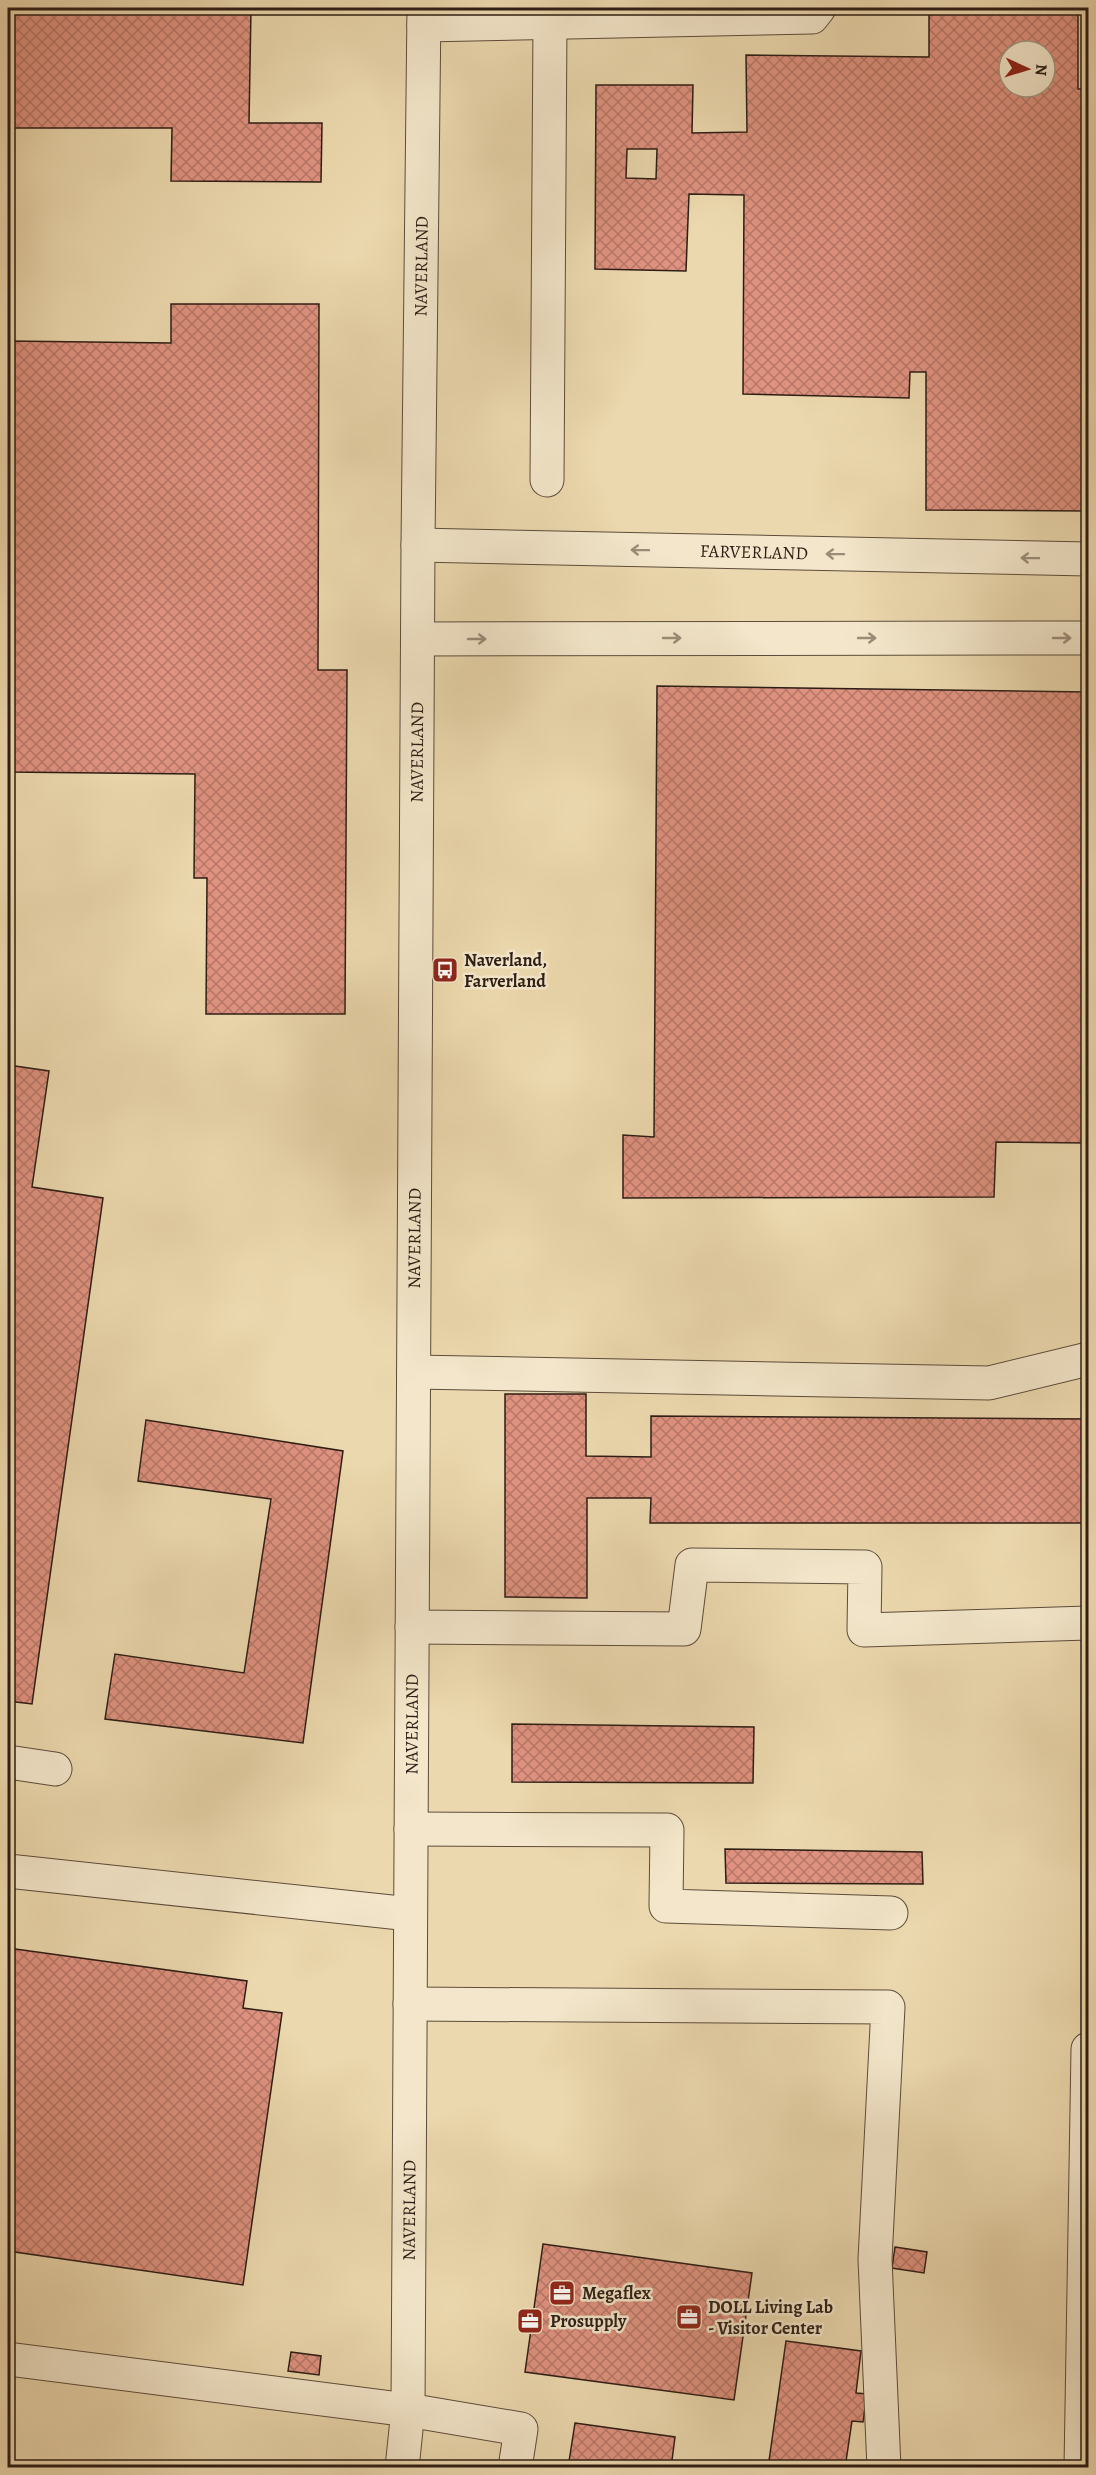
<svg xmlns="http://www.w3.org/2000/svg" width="1096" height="2475" font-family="Alegreya,serif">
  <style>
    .building { fill: url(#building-cross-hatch); stroke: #2d1d15; stroke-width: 1.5; fill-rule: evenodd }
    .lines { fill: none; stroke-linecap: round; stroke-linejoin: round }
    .minor-casing { stroke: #5d4c3b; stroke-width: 35 }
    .minor { stroke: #f3e6ca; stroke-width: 33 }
    .oneway { stroke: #9a8c79 }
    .labels { text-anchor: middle; stroke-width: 5; stroke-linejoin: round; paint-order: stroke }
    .street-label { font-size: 18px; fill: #2d1d15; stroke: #f3e6ca }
    .poi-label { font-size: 18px; font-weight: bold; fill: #2d1d15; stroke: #f3e6ca; text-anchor: start }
  </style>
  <defs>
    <pattern id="building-cross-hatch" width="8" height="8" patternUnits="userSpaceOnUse" patternTransform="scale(1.5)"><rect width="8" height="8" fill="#e09280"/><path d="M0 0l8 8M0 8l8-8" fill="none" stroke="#b67768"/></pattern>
  </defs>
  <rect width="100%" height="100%" fill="#ecd8ae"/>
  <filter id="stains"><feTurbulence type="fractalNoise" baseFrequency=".00333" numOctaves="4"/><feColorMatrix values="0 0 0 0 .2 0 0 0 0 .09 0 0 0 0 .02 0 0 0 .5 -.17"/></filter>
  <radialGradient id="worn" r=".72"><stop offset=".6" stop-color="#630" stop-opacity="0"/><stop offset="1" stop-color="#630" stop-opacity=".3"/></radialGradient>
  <g class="building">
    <polygon points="8,8 251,8 249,123 322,123 321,182 171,181 172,128 8,128"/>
    <path d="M929,8H1078V89H1088V511L926,510V372H910L909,398L743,394L744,195L689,194L686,271L595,269L596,85H693L692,133L747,132L746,55L929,57ZM1009,51H1045V87H1009ZM627,149H657L656,179L626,178Z"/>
    <polygon points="171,304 319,304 318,670 347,670 345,1014 206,1014 207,878 194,878 195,774 8,772 8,341 171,343"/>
    <polygon points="657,686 1088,692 1088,1143 996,1142 994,1197 623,1198 623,1135 654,1137"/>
    <polygon points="8,1065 49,1071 32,1187 103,1198 32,1704 8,1701"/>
    <polygon points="505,1394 586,1394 586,1456 651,1457 651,1416 1087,1419 1086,1398 1088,1398 1088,1523 650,1523 651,1498 587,1498 587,1598 505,1597"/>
    <polygon points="146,1420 343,1451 303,1743 105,1719 115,1654 244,1673 271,1499 138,1481"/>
    <polygon points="512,1724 754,1727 753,1783 512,1782"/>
    <polygon points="725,1849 922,1852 923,1884 726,1883"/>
    <polygon points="8,1948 247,1981 243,2008 282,2013 243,2285 8,2251"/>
    <polygon points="543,2244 752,2273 734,2400 525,2372"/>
    <polygon points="895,2247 927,2252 924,2273 892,2268"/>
    <polygon points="786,2341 861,2351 856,2393 867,2394 863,2422 852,2421 845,2468 768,2468"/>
    <polygon points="291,2352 321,2356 319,2375 288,2371"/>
    <polygon points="575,2423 675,2437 671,2468 568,2468"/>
  </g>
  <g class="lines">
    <defs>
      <g id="minor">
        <polyline points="424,25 812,17 819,8"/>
        <polyline points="547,480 550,22"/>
        <path id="s1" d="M418,545L1088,559"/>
        <polyline points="418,639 1088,638"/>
        <polyline points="414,1372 989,1383 1088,1359"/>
        <polyline points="412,1627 684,1629 692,1565 865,1567 864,1630 1088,1623"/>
        <polyline points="8,1762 55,1769"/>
        <polyline points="411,1829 667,1830 666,1906 891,1913"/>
        <polyline points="8,1871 410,1914"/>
        <polyline points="410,2004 888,2007 875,2259 884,2468"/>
        <polyline points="8,2359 408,2410 521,2429 515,2468"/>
        <path id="s2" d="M402,2468L408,2410L418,545L424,8"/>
        <polyline points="1081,2468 1088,2049"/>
      </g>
    </defs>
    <use href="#minor" class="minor-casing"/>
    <use href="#minor" class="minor"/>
  </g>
  <defs><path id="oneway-shaft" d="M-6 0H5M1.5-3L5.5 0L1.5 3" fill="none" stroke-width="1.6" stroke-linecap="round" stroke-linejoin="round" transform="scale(1.5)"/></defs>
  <g class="oneway">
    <use href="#oneway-shaft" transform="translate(640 550) rotate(-179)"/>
    <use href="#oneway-shaft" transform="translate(835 554) rotate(-179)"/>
    <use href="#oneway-shaft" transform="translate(1030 558) rotate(-179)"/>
    <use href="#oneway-shaft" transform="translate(672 638)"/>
    <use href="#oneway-shaft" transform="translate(867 638)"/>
    <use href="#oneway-shaft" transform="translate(1062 638)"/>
    <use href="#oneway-shaft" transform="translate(477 639)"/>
  </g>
  <defs>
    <symbol id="bus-square" viewBox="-11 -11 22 22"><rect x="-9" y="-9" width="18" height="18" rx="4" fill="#8f2418" stroke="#f3e6ca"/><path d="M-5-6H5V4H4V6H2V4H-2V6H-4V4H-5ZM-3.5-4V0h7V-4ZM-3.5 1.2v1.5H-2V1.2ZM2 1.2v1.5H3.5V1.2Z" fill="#fff"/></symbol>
    <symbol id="office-square" viewBox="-11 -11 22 22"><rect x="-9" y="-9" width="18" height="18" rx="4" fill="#8f2418" stroke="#f3e6ca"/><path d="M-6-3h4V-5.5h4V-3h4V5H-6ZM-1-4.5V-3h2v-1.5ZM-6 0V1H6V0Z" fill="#fff"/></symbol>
  </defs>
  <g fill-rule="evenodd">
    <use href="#bus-square" x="430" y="955" width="30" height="30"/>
    <use href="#office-square" x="547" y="2278" width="30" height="30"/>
    <use href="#office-square" x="674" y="2302" width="30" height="30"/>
    <use href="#office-square" x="515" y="2306" width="30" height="30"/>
  </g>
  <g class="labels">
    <g class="street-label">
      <text dy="6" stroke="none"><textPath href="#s2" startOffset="2202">NAVERLAND</textPath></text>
      <text dy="6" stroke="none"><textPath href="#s1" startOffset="336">FARVERLAND</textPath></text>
      <text dy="6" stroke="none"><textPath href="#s2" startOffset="1716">NAVERLAND</textPath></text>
      <text dy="6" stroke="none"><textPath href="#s2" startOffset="1230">NAVERLAND</textPath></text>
      <text dy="6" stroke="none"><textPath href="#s2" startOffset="744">NAVERLAND</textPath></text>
      <text dy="6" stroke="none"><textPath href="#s2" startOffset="258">NAVERLAND</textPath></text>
    </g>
    <g class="poi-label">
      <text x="464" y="966">Naverland,<tspan x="464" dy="21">Farverland</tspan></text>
      <text x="582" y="2299">Megaflex</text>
      <text x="708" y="2313">DOLL Living Lab<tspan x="708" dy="21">- Visitor Center</tspan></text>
      <text x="550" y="2327">Prosupply</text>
    </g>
  </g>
  <rect width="1096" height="2475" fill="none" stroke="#ecd8ae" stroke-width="30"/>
  <rect x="9" y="9" width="1078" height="2457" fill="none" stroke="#2d1d15" stroke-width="3"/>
  <rect x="15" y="15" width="1066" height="2445" fill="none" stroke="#2d1d15" stroke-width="1.5"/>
  <g transform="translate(1027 69) rotate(94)"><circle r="28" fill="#f3e6ca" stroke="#a49682" stroke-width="1.5"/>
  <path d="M0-4.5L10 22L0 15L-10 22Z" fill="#8f2418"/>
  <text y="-9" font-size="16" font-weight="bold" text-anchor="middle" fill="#2d1d15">N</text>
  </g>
  <rect width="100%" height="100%" filter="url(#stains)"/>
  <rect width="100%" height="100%" fill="url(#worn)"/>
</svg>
